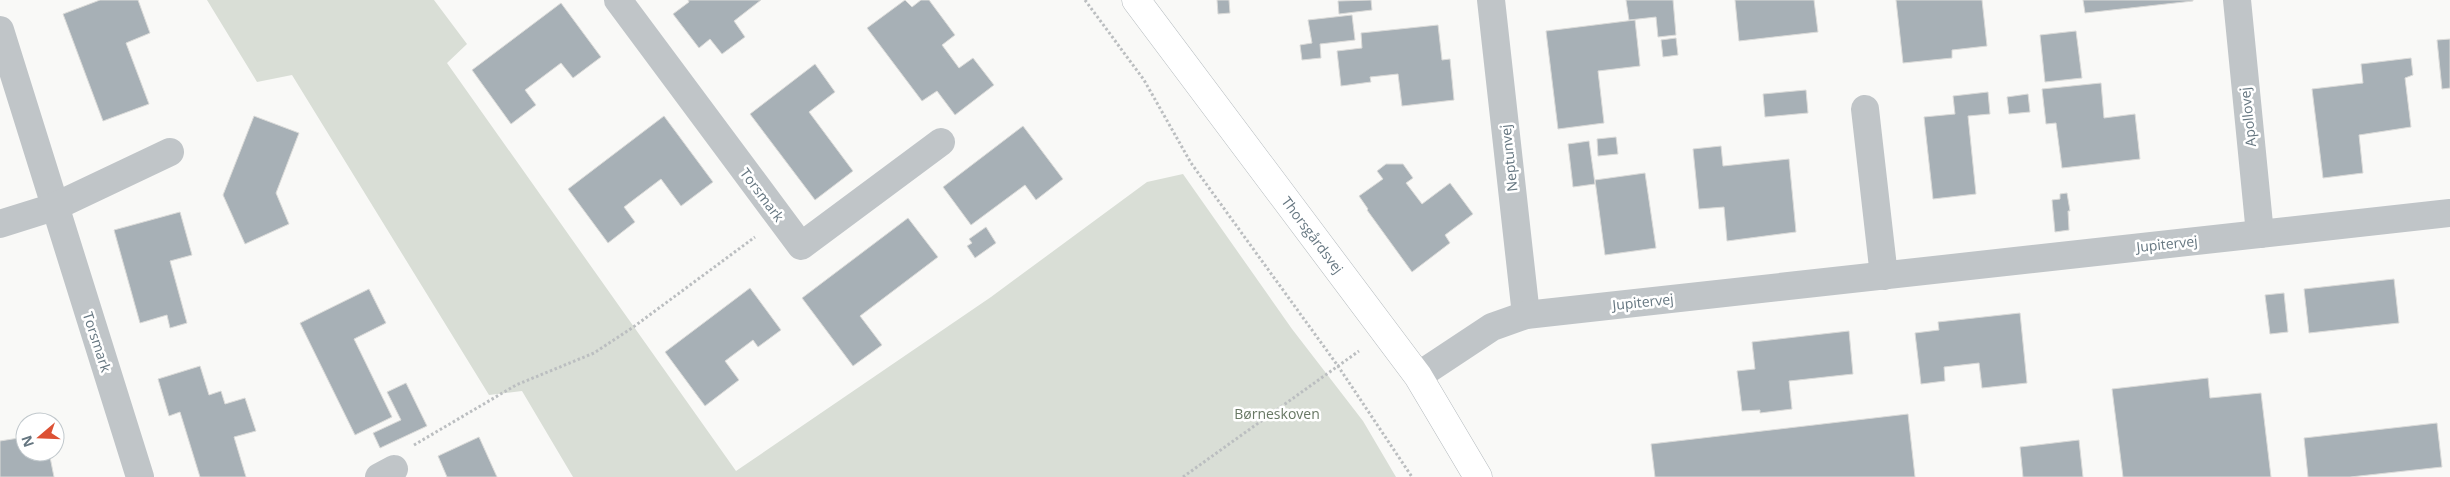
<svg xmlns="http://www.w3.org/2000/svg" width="2450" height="477" font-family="'Open Sans',sans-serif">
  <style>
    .green { fill: #d9ded6 }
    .building { fill: #a7b0b6; stroke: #dbdbd9 }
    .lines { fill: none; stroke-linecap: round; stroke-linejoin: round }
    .secondary-casing { stroke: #b3b9bd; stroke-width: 29 }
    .path { stroke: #bbbec0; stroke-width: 3; stroke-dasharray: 2.5 2.5; stroke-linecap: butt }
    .street { stroke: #c0c5c8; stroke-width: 28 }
    .secondary { stroke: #fff; stroke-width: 28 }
    .labels { text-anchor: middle; stroke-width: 5; stroke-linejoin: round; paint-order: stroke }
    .street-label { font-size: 14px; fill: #657680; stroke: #fff }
    .park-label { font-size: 14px; fill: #687864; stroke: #fff }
  </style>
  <rect width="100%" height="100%" fill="#f9f9f7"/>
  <polygon class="green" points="207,0 434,0 467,44 447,63 736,471 991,297 1147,182 1183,174 1292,329 1363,421 1396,477 573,477 522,391 489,395 292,75 257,82"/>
  <g class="building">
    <polygon points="100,0 138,0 150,33 126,43 149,104 103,121 63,14"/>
    <polygon points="688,0 761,0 734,21 745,37 722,54 710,39 699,48 673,14 689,2"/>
    <polygon points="905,0 912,7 921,0 929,0 955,35 942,45 959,68 973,58 994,85 955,115 937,91 922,101 867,28"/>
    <polygon points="1217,0 1229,0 1230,13 1218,14"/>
    <polygon points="1371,0 1372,10 1339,14 1338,1"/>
    <polygon points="1626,0 1673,0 1676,35 1658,37 1656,17 1629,20"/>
    <polygon points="1735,0 1814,0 1818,32 1739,41"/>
    <polygon points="1896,0 1982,0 1987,46 1952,50 1952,58 1903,63"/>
    <polygon points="2083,0 2193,0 2193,1 2085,13"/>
    <polygon points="561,3 601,57 573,78 561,63 525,90 536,105 511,124 472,70"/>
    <polygon points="1352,15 1355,40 1320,44 1321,58 1302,60 1300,45 1312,43 1308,20"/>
    <polygon points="1635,20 1640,66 1598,71 1604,123 1558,129 1546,31"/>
    <polygon points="1438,25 1442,60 1450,59 1454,100 1402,106 1398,74 1370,77 1371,82 1341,86 1337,51 1362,48 1361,33"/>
    <polygon points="2076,31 2082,78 2045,82 2040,35"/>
    <polygon points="1676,38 1678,55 1663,57 1661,40"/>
    <polygon points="2450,39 2450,88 2442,89 2437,40"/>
    <polygon points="2411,58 2413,75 2405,78 2411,127 2359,135 2363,173 2323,178 2312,89 2363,83 2361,64"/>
    <polygon points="815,64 835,92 809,112 853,171 815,200 750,114"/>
    <polygon points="2101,83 2104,118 2135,114 2140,159 2062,168 2056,123 2046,124 2042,89"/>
    <polygon points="1806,90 1808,113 1765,117 1763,94"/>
    <polygon points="1988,92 1990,114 1968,116 1976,194 1933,199 1924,117 1955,114 1953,96"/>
    <polygon points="2028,94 2030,112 2009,114 2007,97"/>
    <polygon points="254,116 299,133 276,193 289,224 245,244 223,195"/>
    <polygon points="664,116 713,182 681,206 661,179 624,207 635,222 608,243 568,189"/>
    <polygon points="1023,126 1063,179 1036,200 1025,185 971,225 943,187"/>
    <polygon points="1616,137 1618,154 1598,156 1597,139"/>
    <polygon points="1589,141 1595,184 1573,187 1568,144"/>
    <polygon points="1721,146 1723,166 1789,159 1796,232 1727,241 1724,207 1699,209 1693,149"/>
    <polygon points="1386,164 1403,164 1413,178 1406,183 1422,204 1450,183 1473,214 1445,235 1450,243 1412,272 1367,210 1368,209 1359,196 1383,179 1377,171"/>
    <polygon points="1645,173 1656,248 1605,255 1595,180"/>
    <polygon points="2067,193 2070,211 2068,211 2069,230 2055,232 2052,200 2060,199 2060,194"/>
    <polygon points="180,212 192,255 170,261 187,323 170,328 167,315 140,323 114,230"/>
    <polygon points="908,218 938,257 860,316 882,345 853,366 802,298"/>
    <polygon points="986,227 996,243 975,258 967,246 972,243 969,239"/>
    <polygon points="2394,279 2399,323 2309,333 2304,289"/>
    <polygon points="750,288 781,330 758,347 753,340 725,361 739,380 705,406 665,352"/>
    <polygon points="369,289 386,323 354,339 392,417 355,435 300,323"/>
    <polygon points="2284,293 2288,332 2270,334 2265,295"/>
    <polygon points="2020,313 2027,383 1982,388 1979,363 1944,367 1945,381 1921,384 1915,333 1939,330 1938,322"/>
    <polygon points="1849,331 1853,374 1789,381 1792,409 1760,413 1760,410 1742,411 1737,371 1755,369 1752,342"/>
    <polygon points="200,366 209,395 221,391 225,404 245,398 256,431 234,437 246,477 200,477 180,412 169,416 158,379"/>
    <polygon points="2208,378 2210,398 2261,393 2271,477 2123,477 2112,389"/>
    <polygon points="406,383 427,426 380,448 373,433 401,420 387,392"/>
    <polygon points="1908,414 1915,477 1655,477 1651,444"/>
    <polygon points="2437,423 2442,467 2350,477 2308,477 2304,438"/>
    <polygon points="25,437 25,452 49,452 54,477 0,477 0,441"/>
    <polygon points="479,437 497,477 447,477 438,456"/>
    <polygon points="2079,440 2083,477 2023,477 2020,447"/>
  </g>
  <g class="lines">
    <defs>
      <g id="secondary">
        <path id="s1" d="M1136,0L1418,376L1478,477"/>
      </g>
    </defs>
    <use href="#secondary" class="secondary-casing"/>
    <g class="path">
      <polyline points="1085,0 1144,80 1191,163 1338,366 1412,477"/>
      <polyline points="414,445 516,385 594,353 632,328 755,237"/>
      <polyline points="1183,477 1359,351"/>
    </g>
    <g class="street">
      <polyline points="618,0 801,246 941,142"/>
      <polyline points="1491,0 1526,315"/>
      <polyline points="2237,0 2260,234"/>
      <polyline points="0,30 140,477"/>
      <polyline points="1865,109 1884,276"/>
      <polyline points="0,224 54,207 170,152"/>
      <polyline points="1418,376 1492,327 1526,315 2450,213"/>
      <polyline points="379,477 394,469"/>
    </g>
    <use href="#secondary" class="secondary"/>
  </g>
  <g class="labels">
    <g class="street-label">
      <text transform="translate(2248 117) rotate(-96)" y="5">Apollovej</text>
      <text transform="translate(1509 158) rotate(-96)" y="5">Neptunvej</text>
      <text transform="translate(762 195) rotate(53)" y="5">Torsmark</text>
      <text dy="5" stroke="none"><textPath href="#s1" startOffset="294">Thorsgårdsvej</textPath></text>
      <text transform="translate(2167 244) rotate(-6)" y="5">Jupitervej</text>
      <text transform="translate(1643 302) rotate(-6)" y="5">Jupitervej</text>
      <text transform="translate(97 342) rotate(72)" y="5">Torsmark</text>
    </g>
    <g class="park-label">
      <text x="1277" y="419">Børneskoven</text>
    </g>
  </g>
  <g transform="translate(40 437) rotate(251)"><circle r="24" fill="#ffffff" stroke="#c1c8cc"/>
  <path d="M0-4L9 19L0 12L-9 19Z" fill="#dc5134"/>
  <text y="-8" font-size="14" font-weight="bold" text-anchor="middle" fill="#657680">N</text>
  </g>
</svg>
